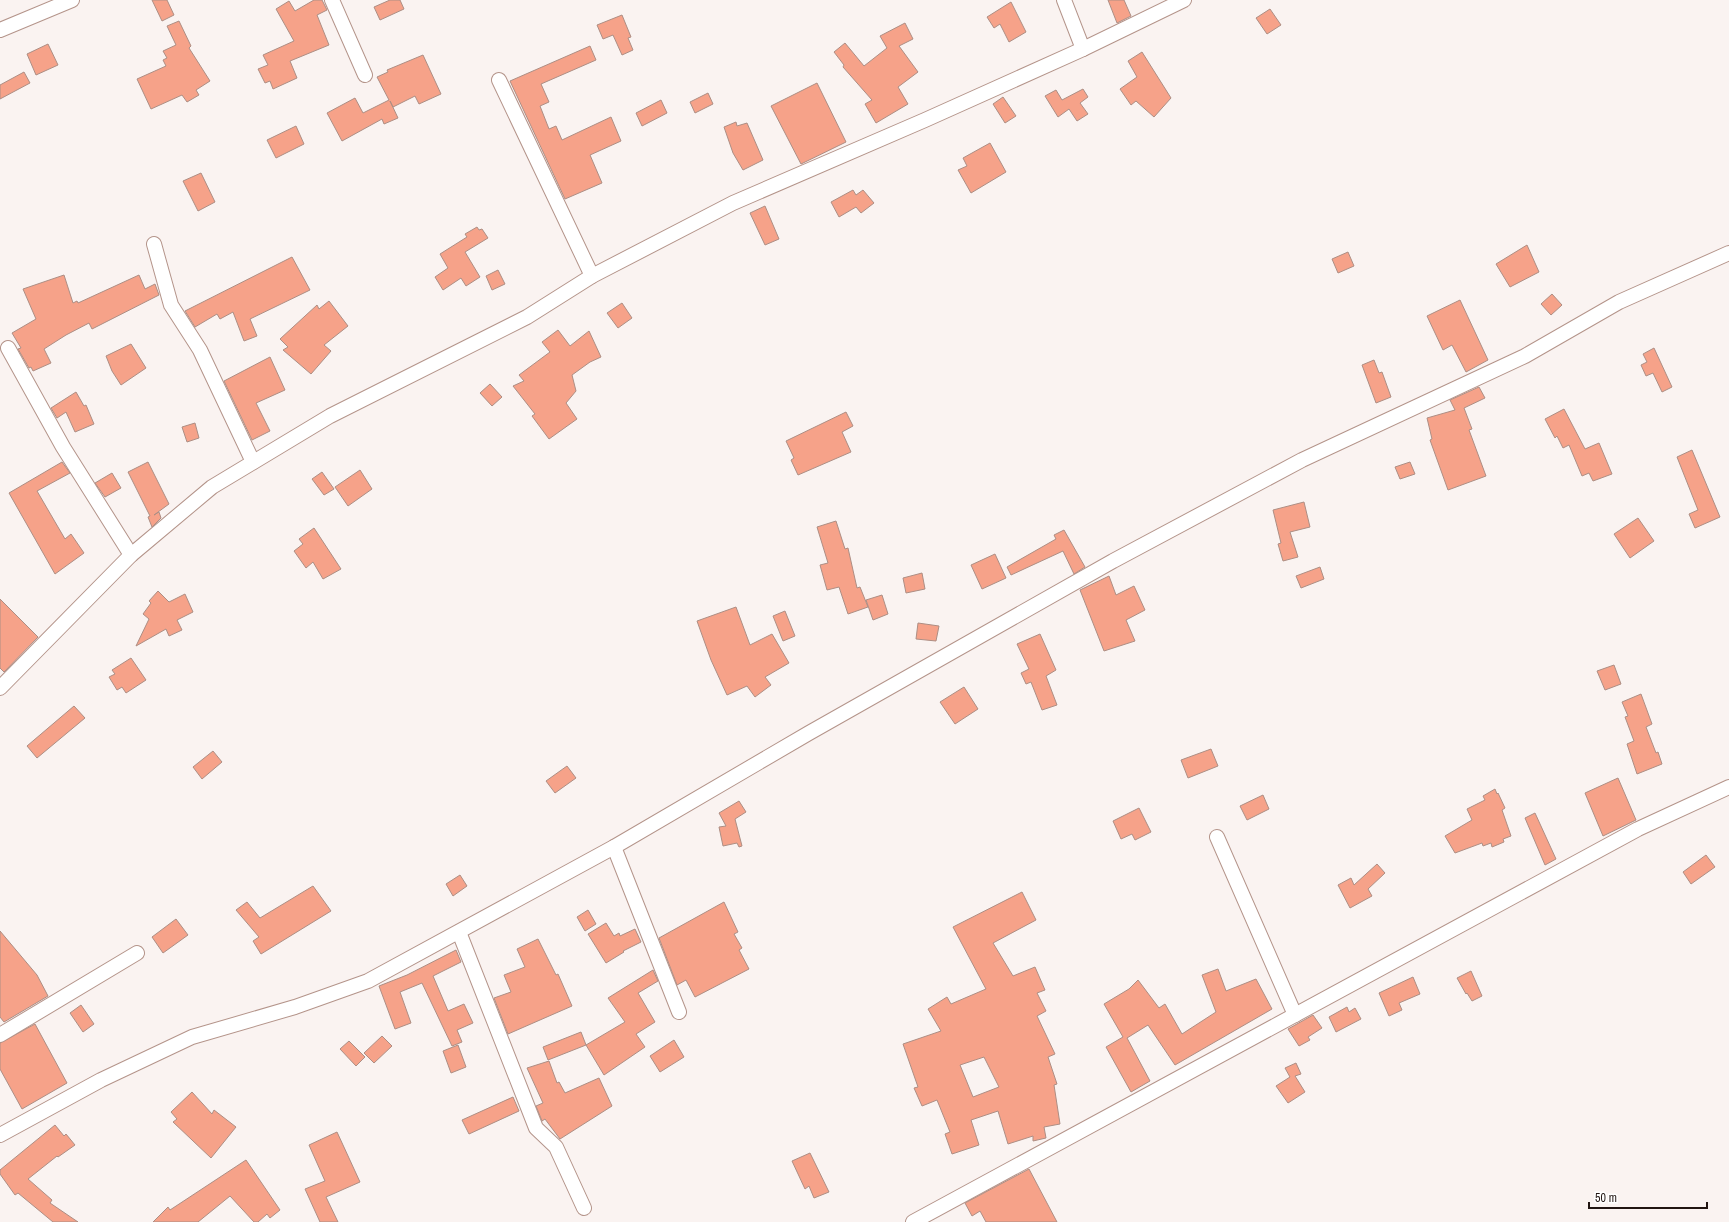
<svg xmlns="http://www.w3.org/2000/svg" width="1729" height="1222" font-family="'Archivo Narrow',sans-serif">
  <style>
    .building { fill: #f6a289; stroke: #ad8e84; fill-rule: evenodd }
    .lines { fill: none; stroke-linecap: round; stroke-linejoin: round }
    .minor-casing { stroke: #b4948a; stroke-width: 16 }
    .minor { stroke: #fff; stroke-width: 14 }
  </style>
  <rect width="100%" height="100%" fill="#faf3f1"/>
  <g class="building">
    <polygon points="152,0 167,0 174,15 162,21"/>
    <polygon points="314,0 322,0 327,10 317,15 329,45 290,61 297,78 273,89 270,81 265,83 258,69 268,65 263,55 294,41 276,9 289,1 295,11"/>
    <polygon points="390,0 400,0 404,9 380,20 374,7"/>
    <polygon points="1108,0 1124,0 1131,16 1117,23"/>
    <polygon points="1011,2 1026,32 1009,42 1000,24 994,28 987,17"/>
    <polygon points="1270,9 1281,25 1267,34 1256,18"/>
    <polygon points="622,15 631,37 628,38 633,50 622,55 613,35 603,39 597,25"/>
    <polygon points="179,21 191,46 189,48 210,81 196,90 199,95 187,102 182,95 151,109 137,79 166,66 163,60 167,58 163,51 176,45 167,26"/>
    <polygon points="905,23 913,39 899,46 918,72 898,87 908,104 876,123 865,104 872,100 843,67 844,65 834,52 845,43 864,66 887,48 880,36"/>
    <polygon points="48,44 58,65 36,75 27,54"/>
    <polygon points="590,46 596,60 541,84 549,102 540,106 549,129 556,126 562,140 611,117 621,141 590,155 602,183 565,199 510,81"/>
    <polygon points="1142,52 1171,98 1154,117 1136,101 1131,105 1120,89 1137,77 1128,61"/>
    <polygon points="423,55 441,94 419,104 415,96 393,107 390,101 398,118 384,124 382,119 342,141 327,113 355,98 363,113 389,100 377,77 388,72 387,70"/>
    <polygon points="24,72 30,83 0,99 0,85"/>
    <polygon points="817,83 846,142 801,164 771,106"/>
    <polygon points="1083,89 1088,97 1080,103 1088,114 1077,121 1069,109 1058,117 1045,96 1056,90 1062,100"/>
    <polygon points="708,93 713,104 695,113 690,102"/>
    <polygon points="1003,97 1016,116 1005,123 993,104"/>
    <polygon points="661,100 667,113 642,126 636,113"/>
    <polygon points="736,122 737,126 747,123 763,160 743,170 733,153 724,127"/>
    <polygon points="296,126 304,144 276,158 267,140"/>
    <polygon points="990,143 1006,172 971,193 958,170 967,166 963,158"/>
    <polygon points="201,173 215,202 198,211 183,181"/>
    <polygon points="853,190 856,195 863,190 874,203 861,213 856,207 839,217 831,202"/>
    <polygon points="765,206 779,239 765,245 750,213"/>
    <polygon points="477,227 479,230 482,229 488,238 465,252 480,277 466,286 461,278 443,290 435,277 448,268 440,254 467,237 465,234"/>
    <polygon points="1527,245 1539,272 1510,287 1496,264"/>
    <polygon points="1348,252 1354,266 1338,273 1332,259"/>
    <polygon points="292,257 310,290 250,319 257,336 244,341 233,312 220,319 217,314 195,327 185,311"/>
    <polygon points="498,270 505,284 492,290 486,276"/>
    <polygon points="64,275 73,303 77,301 78,303 139,275 145,289 155,284 159,295 92,329 89,323 66,335 44,349 51,363 33,371 31,367 29,368 18,349 21,348 12,333 36,319 23,289"/>
    <polygon points="1552,294 1562,305 1551,315 1541,304"/>
    <polygon points="1460,300 1488,360 1466,372 1452,345 1443,350 1427,316"/>
    <polygon points="329,301 348,326 324,345 331,351 311,374 283,350 288,347 280,339 317,305 319,309"/>
    <polygon points="622,303 632,318 618,328 607,313"/>
    <polygon points="558,330 570,346 589,331 601,357 590,362 572,375 576,391 566,403 577,419 549,439 532,416 535,414 513,386 524,381 519,375 550,352 542,342"/>
    <polygon points="131,344 146,368 121,385 112,371 106,356"/>
    <polygon points="1654,348 1672,387 1662,392 1653,373 1646,376 1641,365 1647,362 1643,354"/>
    <polygon points="270,357 285,390 256,403 270,431 252,440 224,381"/>
    <polygon points="1374,360 1379,373 1382,372 1391,397 1376,403 1362,365"/>
    <polygon points="490,384 502,397 492,406 480,393"/>
    <polygon points="1479,387 1485,398 1464,408 1472,429 1469,430 1486,476 1448,490 1430,440 1432,439 1427,418 1455,410 1450,400"/>
    <polygon points="76,392 84,406 86,405 94,424 75,432 66,412 57,418 51,408"/>
    <polygon points="1564,409 1585,449 1599,443 1612,474 1593,481 1589,473 1582,476 1569,445 1563,448 1557,436 1555,438 1545,419"/>
    <polygon points="846,412 853,426 842,432 851,452 798,475 791,460 794,458 786,441"/>
    <polygon points="195,423 199,438 187,442 182,427"/>
    <polygon points="1692,450 1720,517 1695,528 1689,514 1698,510 1677,457"/>
    <polygon points="62,462 70,473 37,491 65,539 71,534 84,553 55,574 9,493"/>
    <polygon points="148,462 169,504 154,515 159,512 161,518 152,527 148,517 150,516 128,472"/>
    <polygon points="1410,462 1415,474 1400,479 1395,467"/>
    <polygon points="360,470 372,489 348,506 335,487"/>
    <polygon points="322,472 334,489 324,495 312,479"/>
    <polygon points="112,473 121,488 105,497 95,483"/>
    <polygon points="1304,502 1310,527 1290,532 1298,557 1283,561 1278,544 1281,543 1273,510"/>
    <polygon points="1638,518 1654,541 1630,558 1614,534"/>
    <polygon points="836,521 845,549 848,548 857,588 860,587 868,607 848,614 839,587 827,590 820,565 828,563 817,527"/>
    <polygon points="314,528 341,569 323,579 313,562 306,568 294,551 303,544 299,539"/>
    <polygon points="1064,530 1085,567 1074,574 1063,551 1011,575 1007,567 1056,539 1054,535"/>
    <polygon points="995,554 1006,578 982,589 971,565"/>
    <polygon points="1320,567 1324,579 1301,588 1296,576"/>
    <polygon points="922,573 925,589 906,593 903,578"/>
    <polygon points="1109,576 1116,595 1134,586 1145,610 1126,620 1135,641 1104,651 1080,590"/>
    <polygon points="158,591 169,602 185,594 193,612 177,620 182,630 169,636 166,629 136,646 149,619 143,614 151,603 149,601"/>
    <polygon points="882,595 888,614 873,620 866,600"/>
    <polygon points="0,599 38,637 4,672 0,668"/>
    <polygon points="736,607 750,645 772,634 789,663 765,677 771,685 755,697 747,686 727,695 711,660 697,621"/>
    <polygon points="785,611 795,636 783,641 773,616"/>
    <polygon points="918,623 939,626 936,641 916,639"/>
    <polygon points="1040,634 1056,670 1046,676 1057,705 1042,710 1031,682 1026,684 1021,673 1029,669 1017,644"/>
    <polygon points="131,658 146,680 126,693 122,687 117,690 109,677 115,674 112,670"/>
    <polygon points="1614,665 1621,684 1605,690 1597,671"/>
    <polygon points="964,687 978,709 955,724 940,702"/>
    <polygon points="1641,694 1652,724 1646,727 1656,753 1658,752 1662,764 1637,774 1627,744 1634,741 1625,717 1628,716 1622,702"/>
    <polygon points="74,706 85,718 37,758 27,746"/>
    <polygon points="1211,749 1218,766 1188,778 1181,760"/>
    <polygon points="213,751 222,762 202,779 193,767"/>
    <polygon points="567,766 576,778 555,793 546,781"/>
    <polygon points="1618,778 1636,820 1603,836 1585,793"/>
    <polygon points="1495,789 1497,794 1498,793 1505,808 1502,810 1511,836 1503,839 1504,842 1492,847 1491,843 1483,846 1482,843 1455,853 1445,836 1472,820 1467,809 1485,800 1483,796"/>
    <polygon points="1263,795 1269,809 1247,820 1240,806"/>
    <polygon points="739,801 746,812 735,819 742,846 739,847 737,843 723,846 719,827 726,826 719,813"/>
    <polygon points="1139,808 1151,832 1135,840 1132,834 1121,839 1113,821"/>
    <polygon points="1535,813 1556,859 1545,865 1525,818"/>
    <polygon points="1706,855 1715,867 1691,884 1683,872"/>
    <polygon points="1377,864 1385,873 1368,889 1372,896 1350,908 1338,885 1351,878 1354,885"/>
    <polygon points="460,875 467,886 453,896 446,884"/>
    <polygon points="313,886 331,911 261,954 253,941 259,937 236,910 247,902 260,918"/>
    <path d="M1022,892L1036,920L993,943L1013,976L1035,967L1045,990L1037,993L1046,1011L1037,1016L1055,1054L1048,1057L1057,1084L1054,1085L1060,1124L1044,1127L1046,1138L1033,1141V1136L1008,1144L998,1111L971,1120L979,1145L952,1154L945,1134L950,1132L937,1100L922,1106L914,1088L918,1087L903,1044L941,1031L928,1009L947,997L951,1004L986,989L953,927ZM984,1057L999,1087L973,1097L960,1065Z"/>
    <polygon points="724,902 738,932 734,934 742,948 739,950 749,969 695,997 686,980 677,985 659,938"/>
    <polygon points="588,910 596,924 585,931 577,917"/>
    <polygon points="176,919 188,935 163,953 152,937"/>
    <polygon points="606,923 614,936 619,933 620,936 635,929 641,942 623,951 624,952 606,963 588,934"/>
    <polygon points="0,931 37,975 48,996 4,1022 0,1017"/>
    <polygon points="538,939 556,975 558,974 572,1006 508,1034 494,998 511,992 504,975 525,967 517,949"/>
    <polygon points="456,950 461,962 433,976 448,1011 464,1004 473,1023 457,1030 462,1042 452,1046 422,983 400,992 411,1023 395,1029 379,986 407,975"/>
    <polygon points="1218,969 1226,991 1256,979 1272,1009 1175,1065 1148,1025 1127,1038 1150,1081 1131,1092 1106,1047 1123,1037 1104,1004 1129,989 1138,980 1159,1008 1165,1004 1182,1034 1216,1012 1202,975"/>
    <polygon points="653,970 658,981 638,993 655,1022 636,1034 645,1047 604,1075 586,1045 625,1022 608,998"/>
    <polygon points="1471,971 1482,996 1472,1001 1467,993 1466,994 1457,978"/>
    <polygon points="1413,977 1420,994 1399,1003 1402,1010 1389,1016 1379,993"/>
    <polygon points="81,1005 94,1024 83,1032 70,1013"/>
    <polygon points="1347,1007 1349,1012 1355,1008 1361,1019 1336,1032 1329,1017"/>
    <polygon points="1313,1015 1322,1028 1308,1037 1310,1040 1299,1046 1288,1029"/>
    <polygon points="35,1024 67,1083 22,1109 0,1069 0,1043"/>
    <polygon points="581,1032 586,1045 548,1060 543,1047"/>
    <polygon points="382,1036 392,1046 374,1063 364,1053"/>
    <polygon points="674,1040 684,1057 660,1072 650,1056"/>
    <polygon points="349,1041 365,1057 356,1066 340,1049"/>
    <polygon points="458,1045 466,1067 451,1073 443,1051"/>
    <polygon points="549,1061 557,1083 559,1082 565,1093 599,1078 612,1106 560,1139 545,1119 542,1121 536,1106 543,1103 527,1068"/>
    <polygon points="1296,1063 1301,1074 1295,1076 1305,1092 1288,1103 1276,1086 1290,1077 1285,1068"/>
    <polygon points="192,1092 212,1114 214,1110 236,1127 211,1158 173,1122 177,1119 171,1112"/>
    <polygon points="513,1097 519,1111 469,1134 462,1120"/>
    <polygon points="55,1125 64,1136 66,1134 75,1145 58,1157 57,1156 28,1179 52,1200 50,1203 78,1222 53,1222 18,1193 15,1195 0,1174 0,1170"/>
    <polygon points="337,1132 360,1182 326,1197 338,1222 320,1222 305,1189 325,1181 309,1145"/>
    <polygon points="810,1153 829,1192 814,1198 809,1186 805,1189 792,1161"/>
    <polygon points="246,1160 280,1210 270,1218 267,1214 258,1222 254,1222 230,1196 198,1222 153,1222 168,1207 170,1210"/>
    <polygon points="1029,1169 1057,1222 986,1222 980,1211 972,1216 965,1203"/>
  </g>
  <g class="lines">
    <defs>
      <g id="minor">
        <polyline points="332,0 365,75"/>
        <polyline points="1064,0 1083,49"/>
        <polyline points="0,30 72,0"/>
        <polyline points="499,80 592,276"/>
        <polyline points="154,244 171,305 200,350 253,462"/>
        <polyline points="8,348 63,447 131,555"/>
        <polyline points="0,688 131,555 212,487 330,416 527,317 592,276 733,203 925,120 1083,49 1184,0"/>
        <polyline points="1217,837 1295,1015"/>
        <polyline points="614,847 679,1012"/>
        <polyline points="459,932 536,1128 556,1147 584,1208"/>
        <polyline points="0,1035 137,953"/>
        <polyline points="0,1135 101,1080 192,1037 295,1007 368,981 614,847 809,733 1113,561 1302,460 1525,356 1619,302 1729,253"/>
        <polyline points="913,1222 1638,829 1729,787"/>
      </g>
    </defs>
    <use href="#minor" class="minor-casing"/>
    <use href="#minor" class="minor"/>
  </g>
  <path d="M1589 1202v6h118v-6" fill="none" stroke="#201411" stroke-width="2"/>
  <text x="1595" y="1202" font-size="12" fill="#201411" stroke="#ffffff" stroke-width="3" paint-order="stroke">50 m</text>
</svg>
